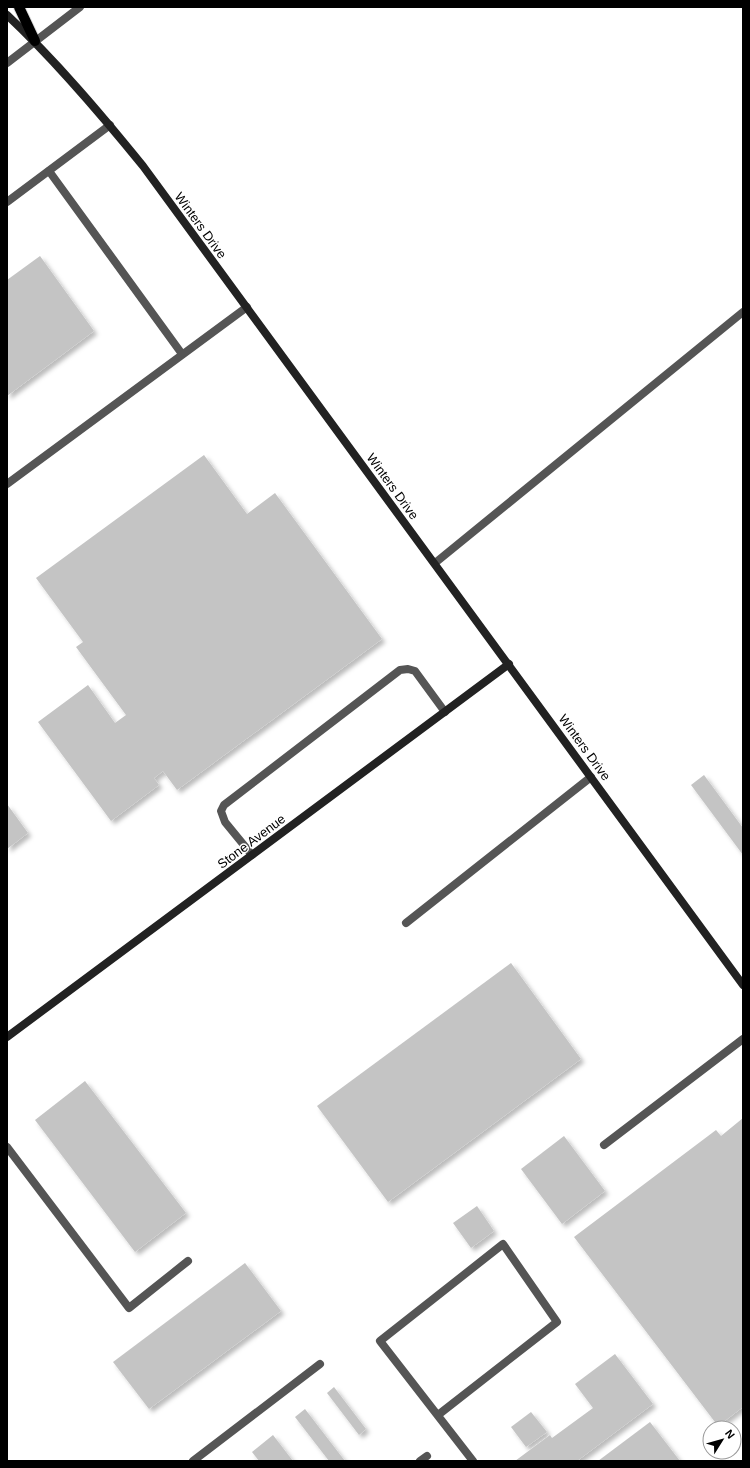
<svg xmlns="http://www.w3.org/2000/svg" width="750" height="1468" font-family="Arial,sans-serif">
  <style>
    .building { fill: #c4c4c4; filter: url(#shadow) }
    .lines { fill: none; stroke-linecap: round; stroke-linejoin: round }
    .primary-casing { stroke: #dbdbdb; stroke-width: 12 }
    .lane { stroke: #555; stroke-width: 8 }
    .street { stroke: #555; stroke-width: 8 }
    .secondary { stroke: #222; stroke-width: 8 }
    .primary { stroke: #000; stroke-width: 10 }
    .labels { text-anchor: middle; stroke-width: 3; stroke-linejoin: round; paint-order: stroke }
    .street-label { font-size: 13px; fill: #000; stroke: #fff }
  </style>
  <defs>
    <filter id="shadow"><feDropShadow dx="3.5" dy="3.5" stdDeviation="2" flood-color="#0004"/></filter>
  </defs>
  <rect width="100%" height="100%" fill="#fff"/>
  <g class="building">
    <polygon points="40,256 94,331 7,396 7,280"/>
    <polygon points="204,455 247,514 275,493 382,639 177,790 163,771 154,778 159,785 111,821 38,722 88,685 115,723 126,715 76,647 83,642 36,578"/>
    <polygon points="704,775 743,828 743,855 691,785"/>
    <polygon points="7,804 28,833 7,849"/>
    <polygon points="511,963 581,1059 388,1202 317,1106"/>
    <polygon points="85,1081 186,1213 135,1252 35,1120"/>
    <polygon points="743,1118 743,1407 718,1426 574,1237 716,1130 721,1136"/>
    <polygon points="564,1136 605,1191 562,1224 521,1169"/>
    <polygon points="477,1206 494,1231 471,1248 453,1223"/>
    <polygon points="245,1263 281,1311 149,1409 113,1362"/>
    <polygon points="615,1354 653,1404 577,1461 515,1461 550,1435 552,1438 593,1408 575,1384"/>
    <polygon points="334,1387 366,1429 359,1435 327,1393"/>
    <polygon points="305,1409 345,1461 329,1461 295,1417"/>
    <polygon points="531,1412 547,1432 526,1447 511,1427"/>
    <polygon points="650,1422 680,1461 598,1461"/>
    <polygon points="273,1435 293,1461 259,1461 252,1452"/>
  </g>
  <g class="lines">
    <defs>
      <polyline id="primary" points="19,7 35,41"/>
    </defs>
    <use href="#primary" class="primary-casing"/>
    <g class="lane">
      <polyline points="49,171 182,354"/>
      <polyline points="7,202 110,125"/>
      <polyline points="7,484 247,307"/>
      <polyline points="435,563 743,312"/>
      <polyline points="252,855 225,822 221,811 224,805 400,670 408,669 415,671 445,712"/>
      <polyline points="406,923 591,777"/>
      <polyline points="604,1145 743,1039"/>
      <polyline points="7,1147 129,1308 188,1261"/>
      <polyline points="438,1415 557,1322 503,1244 380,1341 473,1461"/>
      <polyline points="193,1461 320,1364"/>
      <polyline points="420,1461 427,1456"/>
    </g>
    <polyline class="street" points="7,63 80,7"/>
    <g class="secondary">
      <path d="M7,15C56,61 100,113 143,166L743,985"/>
      <polyline points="7,1037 509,664"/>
    </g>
    <use href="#primary" class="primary"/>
  </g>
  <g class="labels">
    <g class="street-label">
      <text transform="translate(201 225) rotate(54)" y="5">Winters Drive</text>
      <text transform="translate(393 486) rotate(54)" y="5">Winters Drive</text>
      <text transform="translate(585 747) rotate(54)" y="5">Winters Drive</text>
      <text transform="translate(251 841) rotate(-37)" y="5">Stone Avenue</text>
    </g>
  </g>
  <rect width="750" height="1468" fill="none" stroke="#000000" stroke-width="16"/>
  <g transform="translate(722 1440) rotate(53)"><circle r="19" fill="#ffffff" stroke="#999999"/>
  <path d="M0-3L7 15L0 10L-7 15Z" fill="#000000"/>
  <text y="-6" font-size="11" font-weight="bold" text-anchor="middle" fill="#000000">N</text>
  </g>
</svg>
